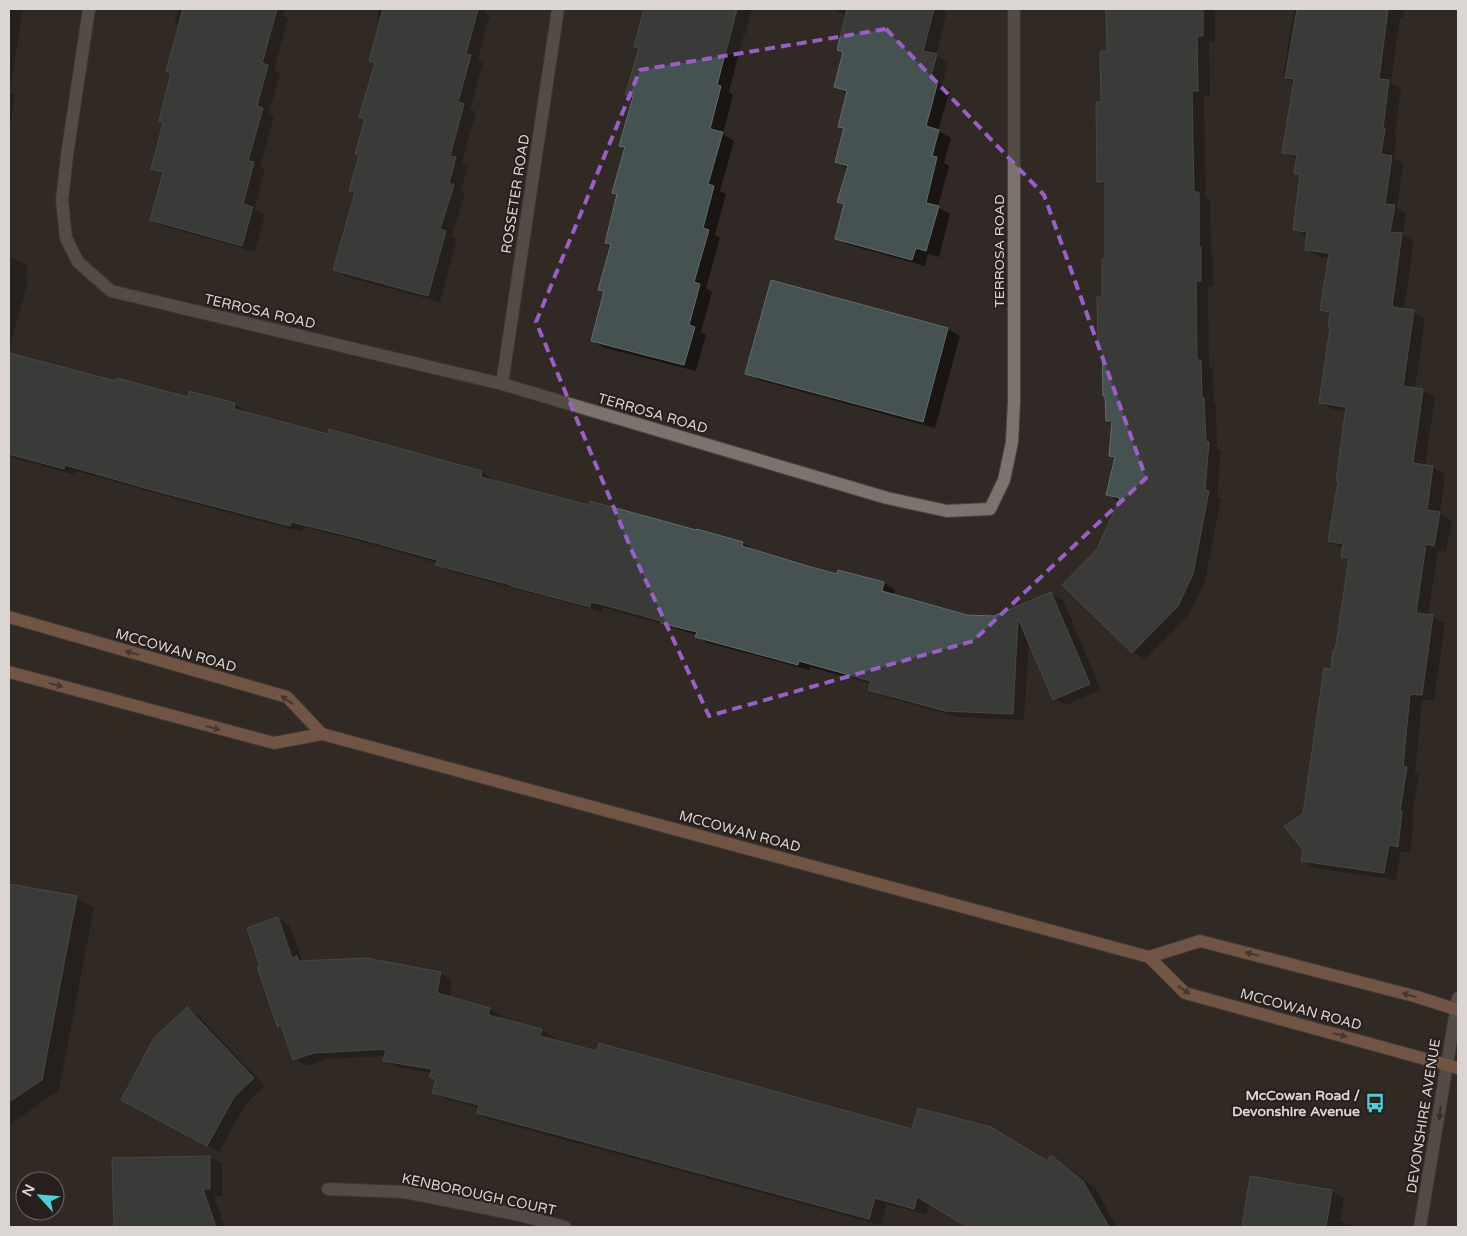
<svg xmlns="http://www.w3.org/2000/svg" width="1467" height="1236" font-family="'Varela Round',sans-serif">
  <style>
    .shadow { fill: #0007 }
    .building { fill: #465152; stroke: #616d6e }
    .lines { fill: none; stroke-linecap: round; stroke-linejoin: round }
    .minor-casing { stroke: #4b4541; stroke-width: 14 }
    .major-casing { stroke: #4b4541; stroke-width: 14 }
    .minor { stroke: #7d736e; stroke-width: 12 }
    .major { stroke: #bd896c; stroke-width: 12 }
    .oneway { fill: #63493b }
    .oneway2 { fill: #3c3430 }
    .marked { fill: none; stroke: #985fc5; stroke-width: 4; stroke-dasharray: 10 6; stroke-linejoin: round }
    .labels { text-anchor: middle; stroke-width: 4; stroke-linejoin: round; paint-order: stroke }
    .street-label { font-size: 14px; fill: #dbd5d3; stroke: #271f1b }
    .poi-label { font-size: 14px; font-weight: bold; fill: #dbd5d3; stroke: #271f1b; text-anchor: end }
  </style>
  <rect width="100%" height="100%" fill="#312925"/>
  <g class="shadow">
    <polygon points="9,9 23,9 10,92 15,95 10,126 9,126"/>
    <polygon points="178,9 285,9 283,15 288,19 274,70 280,73 269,113 274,116 260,167 265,170 255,209 265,215 255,252 163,226 151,219 163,175 153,168 164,123 172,74 167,71 180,25 174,22"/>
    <polygon points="379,9 486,9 485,12 490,15 478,60 483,63 470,109 476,112 462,162 468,166 461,190 465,193 452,236 457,239 440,302 347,277 335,270 356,193 351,190 360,155 376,64 371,61 382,20 377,17"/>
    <polygon points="645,9 752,9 745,35 744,34 729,92 733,95 723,134 734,141 720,191 726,194 715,235 720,238 706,288 712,292 701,332 706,335 696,371 605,348 592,341 605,292 599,289 612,245 606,242 619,195 614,192 626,148 621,145 634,98 627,94 640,49 635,46"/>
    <polygon points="833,9 940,9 947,13 936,55 948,63 942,85 950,90 938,131 951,138 944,163 949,166 938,207 950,214 939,257 928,254 925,266 849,245 836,238 845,205 839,202 848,169 836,162 845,129 839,126 848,94 835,87 844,53 838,49 847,17"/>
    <polygon points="1108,9 1215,9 1215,42 1209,42 1210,97 1204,97 1206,197 1210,200 1211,254 1213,255 1213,287 1208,287 1209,366 1213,369 1214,404 1216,406 1217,449 1221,450 1217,497 1221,499 1205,581 1190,613 1145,659 1133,652 1064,585 1098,550 1120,502 1108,495 1116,458 1110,455 1113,424 1107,420 1103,348 1099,346 1107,260 1106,186 1098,181 1103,103 1109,53"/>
    <polygon points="1294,9 1404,9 1403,18 1400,18 1391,83 1401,88 1395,136 1397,137 1394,158 1403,164 1397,208 1406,213 1403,235 1414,241 1404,310 1413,312 1425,319 1415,389 1423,390 1435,397 1425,466 1433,467 1445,474 1440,514 1452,521 1446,552 1438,550 1428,616 1432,616 1445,623 1434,701 1422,700 1415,773 1419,775 1412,817 1414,819 1410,853 1401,851 1396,880 1315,868 1303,861 1304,815 1336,652 1350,561 1342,556 1343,548 1329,541 1339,482 1347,411 1332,409 1320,402 1331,327 1331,315 1321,309 1329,258 1318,256 1306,249 1308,237 1294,229 1301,176 1296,173 1298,160 1283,152 1294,83 1283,77"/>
    <polygon points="9,257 16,259 28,266 25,277 28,280 9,351"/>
    <polygon points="948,329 960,336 935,428 759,380 747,373"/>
    <polygon points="9,354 117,383 189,398 190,393 235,405 247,411 246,414 482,472 493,479 493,481 590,506 698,531 743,543 754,550 838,575 884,583 895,590 894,595 967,616 994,618 1051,593 1063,600 1101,690 1066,705 1054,699 1029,639 1024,720 957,717 882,696 870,689 872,684 810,667 809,670 708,643 697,637 697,635 617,611 603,608 602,612 449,571 437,564 437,563 374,545 303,527 302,532 176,499 76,471 75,475 9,457"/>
    <polygon points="9,885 76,898 94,908 59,1090 9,1125"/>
    <polygon points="278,919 290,926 302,960 305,962 440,973 452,980 449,998 490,1009 502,1016 501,1019 542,1030 554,1037 553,1041 1047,1162 1052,1157 1064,1164 1096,1189 1117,1227 971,1227 930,1203 926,1215 887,1204 881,1225 491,1120 479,1113 480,1108 446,1099 434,1092 437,1080 431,1077 432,1073 397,1067 385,1060 386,1056 327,1059 306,1066 294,1059 284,1031 279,1028 258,968 262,967"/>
    <polygon points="187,1009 199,1016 265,1086 246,1104 219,1152 135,1106"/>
    <polygon points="209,1157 222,1164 222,1196 214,1196 225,1227 115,1227 114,1159"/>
    <polygon points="1251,1178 1331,1191 1344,1198 1340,1222 1349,1224 1355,1227 1243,1227"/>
  </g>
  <g class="building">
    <polygon points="183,9 277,9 262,63 268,65 257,106 263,108 248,161 254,162 243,204 253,207 242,246 150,220 163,172 151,169 163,123 159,121 171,73 166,71"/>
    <polygon points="383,9 478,9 466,54 471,55 458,102 464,104 450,156 456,157 449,183 454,185 440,229 446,231 428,296 333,270 355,192 349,191 359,155 355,154 365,119 359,117 375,63 369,61"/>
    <polygon points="644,9 737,9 717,85 721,86 710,129 723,132 708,184 714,186 703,228 709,230 694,282 700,284 689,325 695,327 684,365 591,341 604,291 598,290 611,244 605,243 617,194 612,193 625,147 619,146 633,97 625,95 639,48 634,47"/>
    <polygon points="847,9 934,9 923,51 937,54 930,79 938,81 926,126 939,130 932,156 937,157 926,203 939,206 926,251 916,248 912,260 835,239 844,204 837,202 848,166 835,162 844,128 838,127 847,91 834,87 843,52 837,50"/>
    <polygon points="1106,9 1203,9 1203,36 1197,36 1198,91 1192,91 1194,192 1199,192 1199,247 1201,247 1201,281 1196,281 1197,360 1201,360 1202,398 1204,398 1206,442 1209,442 1205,490 1209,491 1193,574 1178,606 1132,653 1062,585 1097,549 1120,498 1106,495 1115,457 1109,456 1112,421 1106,421 1105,396 1103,396 1102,346 1098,347 1097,297 1102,297 1102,259 1105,259 1105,182 1097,182 1096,102 1101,102 1100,51 1107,51"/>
    <polygon points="1297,9 1388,9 1379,79 1389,80 1383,128 1385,129 1381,154 1392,156 1385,204 1395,205 1390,232 1402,233 1392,307 1414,310 1403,386 1423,389 1413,463 1433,466 1427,510 1440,512 1434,546 1426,544 1416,613 1433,615 1422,695 1410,694 1403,766 1407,767 1400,811 1402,811 1398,847 1389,845 1384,873 1301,861 1303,850 1284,826 1303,814 1324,668 1331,669 1333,650 1335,651 1349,558 1341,557 1343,544 1328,541 1338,482 1336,481 1346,407 1319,403 1330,327 1328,327 1330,312 1320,310 1329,253 1305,250 1307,232 1293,230 1300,174 1294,174 1297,155 1282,153 1294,79 1285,78"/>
    <polygon points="771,280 948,328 923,422 745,374"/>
    <polygon points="9,353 116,381 117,378 188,397 189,391 235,403 234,409 328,434 329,429 482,471 481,477 589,505 590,501 696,530 697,529 743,542 742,546 811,567 837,574 838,570 884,582 882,591 967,615 994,616 1051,592 1090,684 1053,700 1018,618 1013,714 945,711 868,690 871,681 799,661 798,665 695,637 697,632 660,623 661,621 604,605 591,602 590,607 511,586 511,585 435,565 437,560 361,539 291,522 290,526 163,493 65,465 64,469 9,454"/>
    <polygon points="9,884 77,896 42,1080 9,1102"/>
    <polygon points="278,917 292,958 297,956 299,961 366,958 441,972 437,993 490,1008 488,1015 542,1029 540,1036 597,1051 599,1043 912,1129 918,1108 991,1127 1047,1161 1051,1155 1083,1181 1109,1227 968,1227 917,1197 914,1209 875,1198 869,1219 477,1113 479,1105 432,1093 436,1079 429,1077 432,1069 383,1061 386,1049 314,1053 293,1060 280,1023 278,1028 257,967 260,966 247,928"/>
    <polygon points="187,1007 254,1078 234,1097 207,1146 121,1100 154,1038"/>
    <polygon points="210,1156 210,1189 203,1189 216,1227 114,1227 112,1158"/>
    <polygon points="1250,1176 1332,1190 1326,1227 1242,1227"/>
  </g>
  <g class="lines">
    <defs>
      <g id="minor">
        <polyline points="89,9 67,155 62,200 66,238 78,262 111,291 502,384 887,498 947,511 990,509 1004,480 1012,442 1014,401 1014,9"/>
        <polyline points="502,384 558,9"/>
        <polyline points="328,1189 404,1192 519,1215 565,1227"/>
        <polyline points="1420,1227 1458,998"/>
      </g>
      <g id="major">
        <polyline points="9,617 287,697 322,734"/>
        <polyline points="9,672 274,743 322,734 1149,957 1185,993 1458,1068"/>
        <polyline points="1149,957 1200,941 1414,996 1458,1010"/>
      </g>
    </defs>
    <use href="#minor" class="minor-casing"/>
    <use href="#major" class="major-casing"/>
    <use href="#minor" class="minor"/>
    <use href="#major" class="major"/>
  </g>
  <defs><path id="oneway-solid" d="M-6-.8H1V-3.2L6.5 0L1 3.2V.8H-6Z" transform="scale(1.25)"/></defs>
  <g class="oneway">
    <use href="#oneway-solid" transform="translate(132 653) rotate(-164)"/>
    <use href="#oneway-solid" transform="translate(56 685) rotate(15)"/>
    <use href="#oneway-solid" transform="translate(287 700) rotate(-146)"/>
    <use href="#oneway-solid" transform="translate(213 728) rotate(15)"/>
    <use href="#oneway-solid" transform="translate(1252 954) rotate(-166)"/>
    <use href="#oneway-solid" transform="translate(1184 990) rotate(34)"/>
    <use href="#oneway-solid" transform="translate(1409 995) rotate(-165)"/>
    <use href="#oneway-solid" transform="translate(1340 1035) rotate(15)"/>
  </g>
  <use class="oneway2" href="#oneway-solid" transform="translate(1440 1113) rotate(97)"/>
  <path d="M0 0H1467V1236H0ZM886,29L1044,195L1146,478L973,641L709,716L632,551L536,322L640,70Z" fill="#312925" fill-opacity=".55" fill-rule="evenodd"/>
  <path class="marked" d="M886,29L1044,195L1146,478L973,641L709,716L632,551L536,322L640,70Z"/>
  <defs>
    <symbol id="bus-bare" viewBox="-9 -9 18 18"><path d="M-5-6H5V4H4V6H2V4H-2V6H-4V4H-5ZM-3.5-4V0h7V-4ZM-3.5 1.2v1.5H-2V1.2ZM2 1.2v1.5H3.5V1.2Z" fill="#51ccd5" stroke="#271f1b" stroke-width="2.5" paint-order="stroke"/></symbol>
  </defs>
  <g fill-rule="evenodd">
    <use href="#bus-bare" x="1361" y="1089" width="28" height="28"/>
  </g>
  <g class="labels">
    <g class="street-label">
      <text transform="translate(515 194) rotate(-81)" y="5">ROSSETER ROAD</text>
      <text transform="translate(999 251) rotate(-90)" y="5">TERROSA ROAD</text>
      <text transform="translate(260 311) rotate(13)" y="5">TERROSA ROAD</text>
      <text transform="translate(653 413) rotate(16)" y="5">TERROSA ROAD</text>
      <text transform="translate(176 650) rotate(16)" y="5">MCCOWAN ROAD</text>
      <text transform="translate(740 831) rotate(15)" y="5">MCCOWAN ROAD</text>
      <text transform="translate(1301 1009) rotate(15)" y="5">MCCOWAN ROAD</text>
      <text transform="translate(1423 1116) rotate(-81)" y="5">DEVONSHIRE AVENUE</text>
      <text transform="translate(479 1194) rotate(12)" y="5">KENBOROUGH COURT</text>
    </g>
    <g class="poi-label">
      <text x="1360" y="1100">McCowan Road /<tspan x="1360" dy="16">Devonshire Avenue</tspan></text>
    </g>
  </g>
  <rect width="1467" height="1236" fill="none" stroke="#dbd5d3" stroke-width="20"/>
  <g transform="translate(40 1196) rotate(296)"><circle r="24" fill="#271f1b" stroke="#6f6865"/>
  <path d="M0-4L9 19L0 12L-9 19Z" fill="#51ccd5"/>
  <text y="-8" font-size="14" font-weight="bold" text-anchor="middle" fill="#dbd5d3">N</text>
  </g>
</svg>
